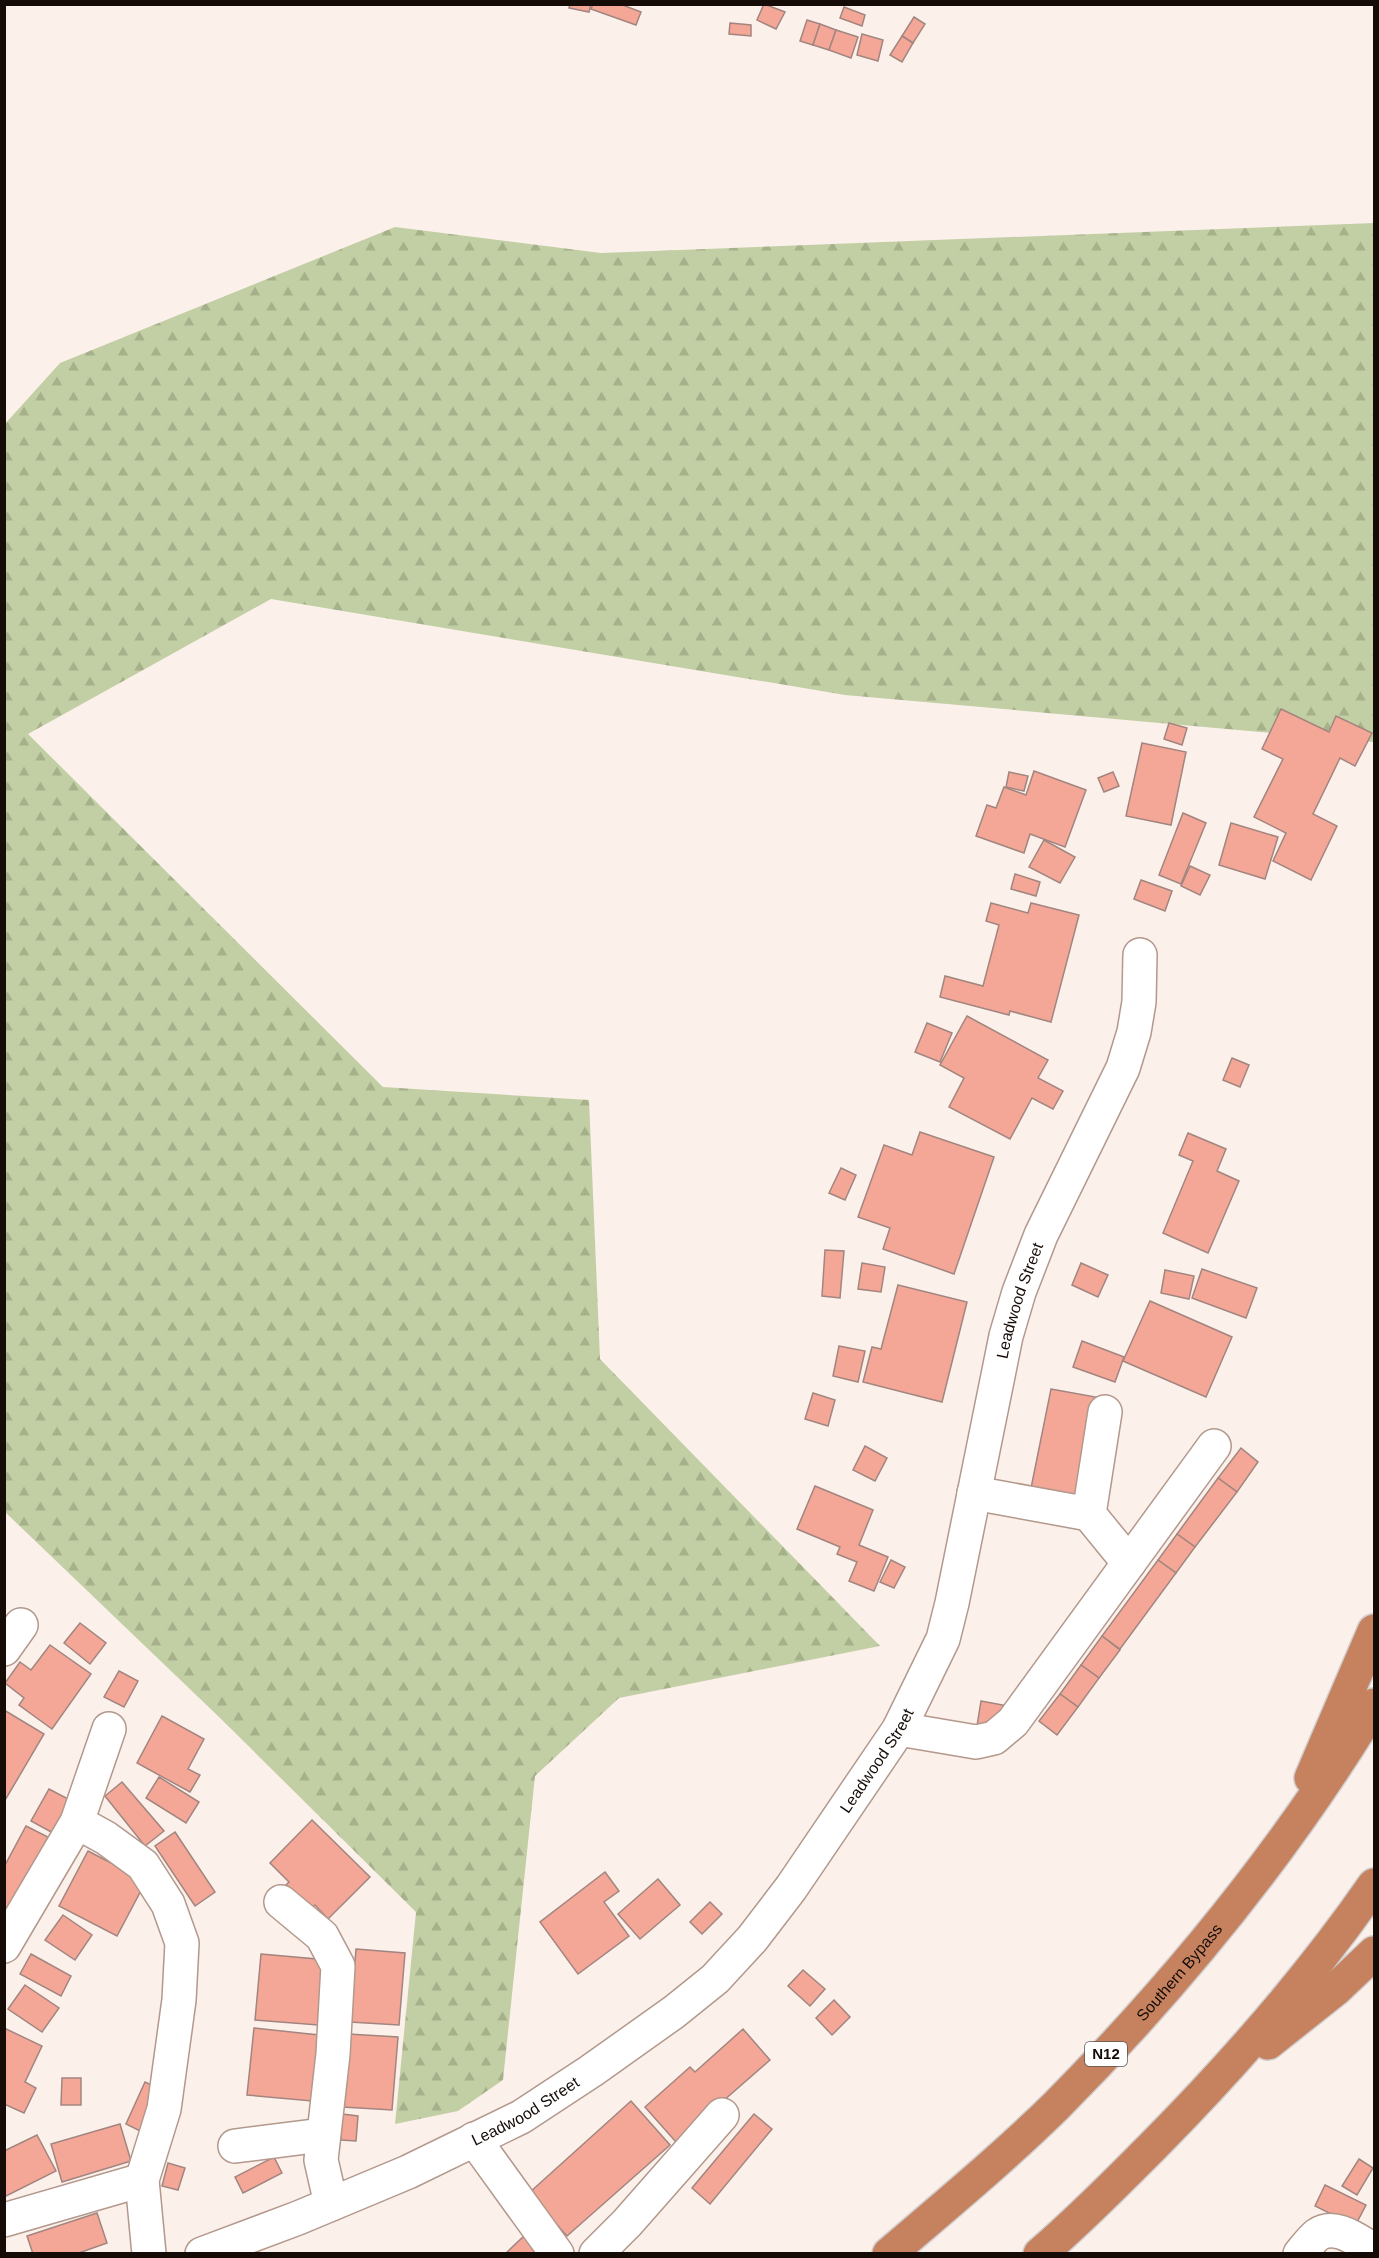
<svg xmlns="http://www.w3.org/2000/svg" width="1379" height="2258" font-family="Helvetica,sans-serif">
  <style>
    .forest { fill: url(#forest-firs) }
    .building { fill: #f5a797; stroke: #a2857f; stroke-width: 1.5 }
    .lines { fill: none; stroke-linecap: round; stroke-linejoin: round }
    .minor-casing { stroke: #b3988c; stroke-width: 36 }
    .highway-casing { stroke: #d0cece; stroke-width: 36 }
    .minor { stroke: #fff; stroke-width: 33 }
    .highway { stroke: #c6825f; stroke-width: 33 }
    .labels { text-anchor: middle; stroke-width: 4.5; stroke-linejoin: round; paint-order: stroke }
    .shield { fill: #fff; stroke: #5b5552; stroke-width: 1.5 }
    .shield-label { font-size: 15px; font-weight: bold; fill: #150c08 }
    .street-label { font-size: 16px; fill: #150c08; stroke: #fff }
  </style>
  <defs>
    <pattern id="forest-firs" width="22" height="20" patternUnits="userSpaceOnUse" patternTransform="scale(1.5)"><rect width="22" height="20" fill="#c2cfa4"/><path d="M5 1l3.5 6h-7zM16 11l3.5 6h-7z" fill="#a6b18c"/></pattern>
  </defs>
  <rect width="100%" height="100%" fill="#fcf0eb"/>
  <polygon class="forest" points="1374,223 1374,742 845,695 271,599 28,734 383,1087 589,1100 600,1359 880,1646 619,1698 535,1776 503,2080 458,2111 395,2124 416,1912 218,1716 5,1512 4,425 60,363 395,227 601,253"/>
  <g class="building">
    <polygon points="570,4 591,4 589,12 569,8"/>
    <polygon points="593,4 620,4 641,12 636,25 591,9"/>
    <polygon points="764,4 785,12 776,29 757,20"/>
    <polygon points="844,7 865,15 862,26 840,18"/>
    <polygon points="914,17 925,24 913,43 902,36"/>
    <polygon points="807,20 820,24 813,45 800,41"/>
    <polygon points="730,23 751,25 751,36 729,34"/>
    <polygon points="820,24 836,30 829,50 813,45"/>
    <polygon points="836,30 858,37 851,58 829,50"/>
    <polygon points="862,34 883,40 878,61 857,55"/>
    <polygon points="902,36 913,43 902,62 890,55"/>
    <polygon points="1281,709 1329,732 1336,716 1372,733 1355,766 1340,758 1313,814 1337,826 1311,880 1273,861 1286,833 1254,817 1283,759 1262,749"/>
    <polygon points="1169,723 1187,728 1182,745 1164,739"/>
    <polygon points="1142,743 1186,752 1171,825 1126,816"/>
    <polygon points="1034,771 1086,790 1065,847 1030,834 1024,853 976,836 987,805 996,808 1004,787 1026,795"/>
    <polygon points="1009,772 1028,776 1024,791 1006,787"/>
    <polygon points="1113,772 1119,786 1104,792 1098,778"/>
    <polygon points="1183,813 1206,823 1181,884 1159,875"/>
    <polygon points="1231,823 1278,837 1265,879 1219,865"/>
    <polygon points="1044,840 1075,857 1060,883 1029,867"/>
    <polygon points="1190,866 1210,875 1200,895 1181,886"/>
    <polygon points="1015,874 1040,882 1036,896 1011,889"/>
    <polygon points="1141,880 1172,891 1165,911 1134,899"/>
    <polygon points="991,903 1028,913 1031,903 1079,915 1051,1022 1010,1011 1009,1015 940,997 945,976 983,986 999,925 986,921"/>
    <polygon points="967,1016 1048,1060 1038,1078 1063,1091 1053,1109 1032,1098 1010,1139 949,1107 964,1078 940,1065"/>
    <polygon points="927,1023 952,1033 940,1062 915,1052"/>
    <polygon points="1232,1058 1249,1065 1240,1087 1223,1080"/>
    <polygon points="920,1132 994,1157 954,1274 883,1249 890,1228 858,1217 884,1145 912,1155"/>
    <polygon points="1188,1133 1226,1149 1217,1171 1239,1181 1208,1253 1163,1233 1193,1161 1179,1155"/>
    <polygon points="841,1168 856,1175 845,1200 829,1193"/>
    <polygon points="825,1250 844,1251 840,1298 822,1296"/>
    <polygon points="862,1263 885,1267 881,1292 858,1289"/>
    <polygon points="1081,1263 1108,1275 1098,1297 1072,1285"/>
    <polygon points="1202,1269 1257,1288 1246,1318 1192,1298"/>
    <polygon points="1165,1270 1194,1276 1189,1299 1161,1293"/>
    <polygon points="898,1285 967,1302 942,1402 863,1382 872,1347 881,1349"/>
    <polygon points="1150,1301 1232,1337 1206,1397 1123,1361"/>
    <polygon points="1082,1341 1124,1357 1115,1382 1073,1367"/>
    <polygon points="839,1346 865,1351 858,1382 833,1376"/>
    <polygon points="1051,1389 1101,1398 1079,1508 1029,1498"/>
    <polygon points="813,1393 835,1400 828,1426 805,1419"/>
    <polygon points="865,1446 887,1458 875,1481 853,1470"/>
    <polygon points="1241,1448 1258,1462 1237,1492 1218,1478"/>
    <polygon points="1218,1478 1237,1492 1195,1547 1177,1534"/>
    <polygon points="815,1486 873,1510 859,1545 888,1557 874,1591 849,1581 857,1562 837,1554 840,1547 797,1529"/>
    <polygon points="1177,1534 1195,1547 1176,1573 1158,1560"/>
    <polygon points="891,1560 905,1567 894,1588 880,1582"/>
    <polygon points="1158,1560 1176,1573 1120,1649 1102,1636"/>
    <polygon points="80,1623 106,1643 90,1664 64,1643"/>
    <polygon points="1102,1636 1120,1650 1099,1678 1081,1665"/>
    <polygon points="50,1645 91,1674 52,1729 19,1705 24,1698 5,1683 20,1662 31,1670"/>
    <polygon points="1081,1665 1099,1678 1078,1707 1060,1694"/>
    <polygon points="119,1671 138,1681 124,1707 104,1697"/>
    <polygon points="1060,1694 1078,1707 1057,1735 1039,1721"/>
    <polygon points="981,1701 1003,1705 999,1731 977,1726"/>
    <polygon points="4,1710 44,1734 4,1802"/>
    <polygon points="162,1716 204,1739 188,1769 200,1775 190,1792 137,1763"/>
    <polygon points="159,1777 199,1802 186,1823 146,1798"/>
    <polygon points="122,1782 164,1831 145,1846 105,1796"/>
    <polygon points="49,1789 70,1800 53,1833 31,1821"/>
    <polygon points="312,1820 370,1877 328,1919 315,1905 309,1910 285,1886 289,1882 270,1863"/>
    <polygon points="26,1826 48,1837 4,1923 4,1867"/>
    <polygon points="175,1832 215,1892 195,1906 155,1846"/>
    <polygon points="88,1851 146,1881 117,1936 59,1906"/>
    <polygon points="605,1872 619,1891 604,1902 629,1936 578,1974 540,1922"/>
    <polygon points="658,1879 680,1905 640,1939 618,1914"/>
    <polygon points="710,1902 722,1914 702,1934 690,1922"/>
    <polygon points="63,1915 92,1935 75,1960 45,1940"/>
    <polygon points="356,1949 405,1953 399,2025 350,2022"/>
    <polygon points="31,1954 71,1976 61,1996 20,1974"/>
    <polygon points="261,1954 328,1960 320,1989 318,2025 255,2020"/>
    <polygon points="803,1970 825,1989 810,2006 788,1986"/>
    <polygon points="25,1985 59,2008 42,2032 8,2009"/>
    <polygon points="834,2000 850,2017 832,2035 816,2018"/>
    <polygon points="4,2028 42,2046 25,2082 36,2088 24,2113 4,2104"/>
    <polygon points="254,2028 319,2035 312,2101 247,2095"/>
    <polygon points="743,2029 770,2060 676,2142 645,2107 690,2067 695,2072"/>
    <polygon points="348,2034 398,2037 392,2110 343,2107"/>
    <polygon points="62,2078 81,2078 81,2105 61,2105"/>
    <polygon points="145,2082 166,2092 146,2134 126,2124"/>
    <polygon points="631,2101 670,2145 567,2236 529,2193"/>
    <polygon points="342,2114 358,2116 356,2141 341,2140"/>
    <polygon points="754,2114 772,2129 710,2204 692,2188"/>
    <polygon points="120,2124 131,2161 62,2182 51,2144"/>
    <polygon points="37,2135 56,2171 4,2197 4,2151"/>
    <polygon points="274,2157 282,2173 243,2193 235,2177"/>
    <polygon points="1359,2159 1373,2168 1357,2195 1342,2186"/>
    <polygon points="168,2163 185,2168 178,2190 162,2186"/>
    <polygon points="1325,2185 1366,2205 1355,2226 1315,2206"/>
    <polygon points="97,2213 107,2243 76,2254 33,2254 27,2236"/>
    <polygon points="526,2234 543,2254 505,2254"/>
  </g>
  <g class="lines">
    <defs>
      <g id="minor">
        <polyline points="1105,1412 1089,1514 1129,1563"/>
        <polyline points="974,1493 1089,1514"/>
        <polyline points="4,1649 21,1625"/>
        <polyline points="899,1729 976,1742 994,1738 1013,1722 1214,1446"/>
        <polyline points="77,1822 106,1838 143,1865 168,1904 182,1943 179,2000 164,2109 142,2180 149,2254"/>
        <polyline points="281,1902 322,1936 338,1966 333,2054 321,2160 331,2204"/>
        <polyline points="4,1946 77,1822 109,1729"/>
        <polyline points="474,2139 557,2254"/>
        <polyline points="235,2146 322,2135"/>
        <polyline points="4,2220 142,2180"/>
        <path id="s1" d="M202,2254L298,2218L408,2172L521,2117L591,2071L674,2012L715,1979L752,1939L791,1888L899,1729L943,1639L952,1603L1006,1336L1019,1292L1041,1235L1123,1068L1134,1032L1139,1002L1140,955"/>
        <polyline points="596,2254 627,2223 722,2115"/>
        <path d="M1300,2254C1305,2248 1311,2240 1317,2235C1335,2222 1358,2241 1374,2250"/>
      </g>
      <g id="highway">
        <polyline points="1311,1778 1374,1631"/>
        <polyline points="1268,2043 1336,1989 1374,1953"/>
        <path id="s2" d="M889,2254C946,2205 1003,2158 1056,2106C1177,1984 1285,1852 1374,1705"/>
        <path d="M1040,2254C1080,2220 1116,2183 1153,2146C1233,2065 1309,1979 1374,1885"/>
      </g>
    </defs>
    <use href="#minor" class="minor-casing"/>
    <use href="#highway" class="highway-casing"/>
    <use href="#minor" class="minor"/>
    <use href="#highway" class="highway"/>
  </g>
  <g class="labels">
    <rect class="shield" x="1085" y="2042" width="42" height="24" rx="4.5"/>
    <g class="shield-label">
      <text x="1106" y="2059">N12</text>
    </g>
    <g class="street-label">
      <text dy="6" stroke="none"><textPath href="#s1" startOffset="1344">Leadwood Street</textPath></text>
      <text dy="6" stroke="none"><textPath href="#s1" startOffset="858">Leadwood Street</textPath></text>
      <text dy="6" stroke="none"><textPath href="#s2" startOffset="405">Southern Bypass</textPath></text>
      <text dy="6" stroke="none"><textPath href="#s1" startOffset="354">Leadwood Street</textPath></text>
    </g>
  </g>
  <rect width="1379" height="2258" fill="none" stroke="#150c08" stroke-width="12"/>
</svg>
